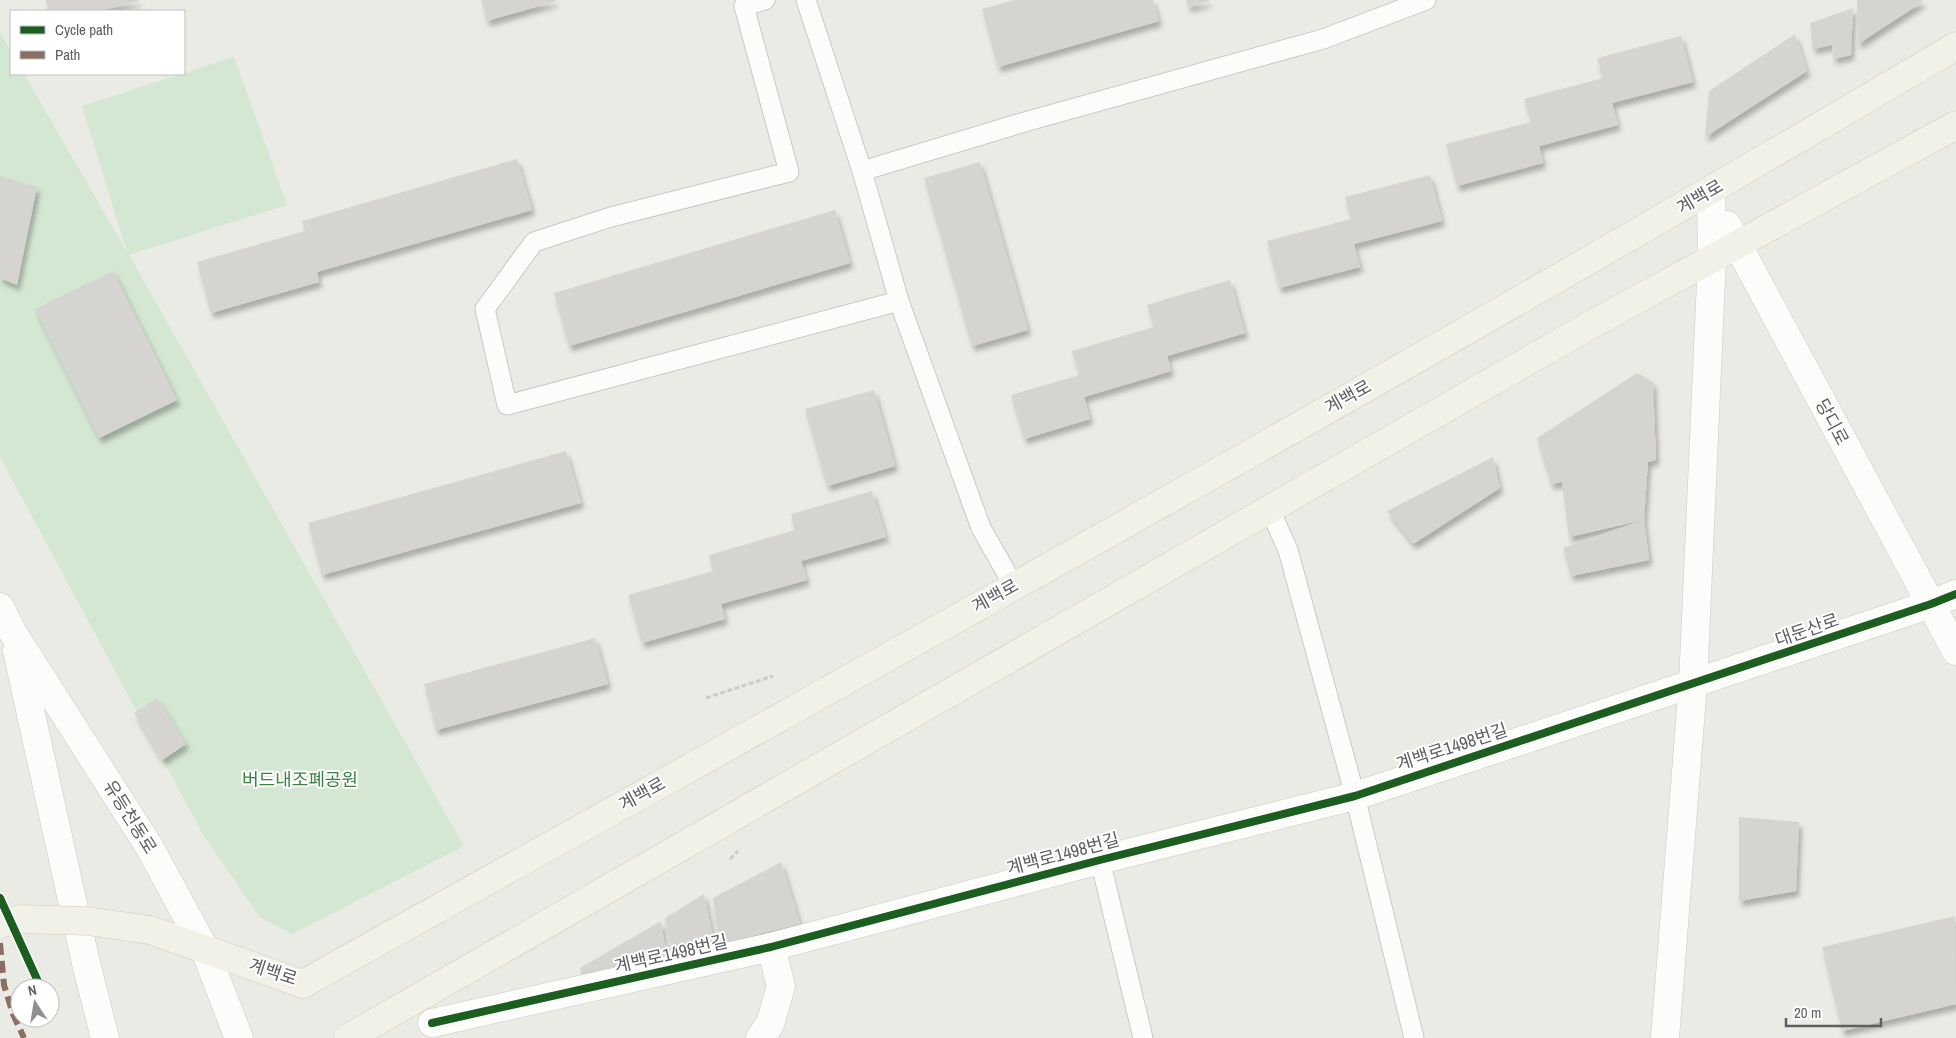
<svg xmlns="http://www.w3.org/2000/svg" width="1956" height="1038" font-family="'Archivo Narrow','Noto Sans KR',sans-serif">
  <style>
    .green { fill: #d4e7d3 }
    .building { fill: #d5d4d1; filter: url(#shadow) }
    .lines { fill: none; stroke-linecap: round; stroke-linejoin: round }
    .service-casing { stroke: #c8c9c8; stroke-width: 21 }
    .minor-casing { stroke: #c8c9c8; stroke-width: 29 }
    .secondary-casing { stroke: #c8c9c8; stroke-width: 29 }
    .primary-casing { stroke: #d2ccb5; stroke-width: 29 }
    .path { stroke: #c8ccca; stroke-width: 3; stroke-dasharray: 5 2.5; stroke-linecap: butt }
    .service { stroke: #fcfcfb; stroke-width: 19 }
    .minor { stroke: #fcfcfb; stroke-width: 28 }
    .secondary { stroke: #fcfcfb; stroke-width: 28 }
    .primary { stroke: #f2f1e8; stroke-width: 28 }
    .primary-bridge-casing { stroke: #d2ccb5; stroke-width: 29; stroke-linecap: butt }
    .primary-bridge { stroke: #f2f1e8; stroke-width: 28 }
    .quiet { stroke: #8d6e63; stroke-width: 6; stroke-dasharray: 12 6; stroke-linecap: butt }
    .cycleway-casing { stroke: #fff; stroke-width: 11 }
    .cycleway { stroke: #1b5e20; stroke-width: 8 }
    .labels { text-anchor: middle; stroke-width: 4; stroke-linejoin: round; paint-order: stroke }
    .street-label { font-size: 18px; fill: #5c5f63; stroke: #fff }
    .park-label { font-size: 18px; fill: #3a8441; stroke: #fff }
  </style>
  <defs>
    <filter id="shadow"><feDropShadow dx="3" dy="5.5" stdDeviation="2.5" flood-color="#0004"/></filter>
  </defs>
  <rect width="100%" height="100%" fill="#ebebe6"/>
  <polygon class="green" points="0,32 11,52 11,74 24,74 127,252 82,106 234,57 287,205 129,255 464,846 292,934 260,917 204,836 0,457"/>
  <g class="building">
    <polygon points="45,0 139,0 139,1 100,11 49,11"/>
    <polygon points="481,0 556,0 556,1 487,21"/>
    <polygon points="1014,0 1153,0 1159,21 998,67 982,9"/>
    <polygon points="1186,0 1209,0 1210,1 1188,7"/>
    <polygon points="1857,0 1922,0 1921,3 1858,44"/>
    <polygon points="1853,8 1851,55 1833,59 1832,45 1813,49 1810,23"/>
    <polygon points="1795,34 1807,71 1705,137 1709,91"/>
    <polygon points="1681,36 1693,82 1612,103 1618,125 1539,146 1543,163 1457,186 1446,144 1531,122 1524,99 1603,78 1597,58"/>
    <polygon points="517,159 532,210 317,272 319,282 211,313 197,262 305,231 302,221"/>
    <polygon points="980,162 1028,330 972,346 924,178"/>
    <polygon points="1430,175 1442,221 1354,244 1360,267 1279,288 1267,241 1351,219 1345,197"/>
    <polygon points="0,176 37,187 17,285 0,278"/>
    <polygon points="835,210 850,263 569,346 554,293"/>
    <polygon points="113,271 177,400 99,438 35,309"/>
    <polygon points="1230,280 1245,333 1167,356 1171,371 1084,397 1090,419 1024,439 1011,395 1079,375 1072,351 1154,327 1147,305"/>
    <polygon points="1637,373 1653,382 1656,460 1648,462 1644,520 1649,560 1571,576 1563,548 1643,520 1569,537 1562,482 1551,484 1537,438"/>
    <polygon points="874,390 895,466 827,486 805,409"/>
    <polygon points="566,451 581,503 322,575 308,523"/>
    <polygon points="1493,457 1500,488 1413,544 1387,511"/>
    <polygon points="872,491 886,537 801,561 807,580 721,604 725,619 642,643 628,595 713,571 709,555 795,530 791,514"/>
    <polygon points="595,638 608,684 436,730 424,684"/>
    <polygon points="157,698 186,744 162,760 134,713"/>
    <polygon points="1739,817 1799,822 1796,891 1739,901"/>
    <polygon points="781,862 800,924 719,944 713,898"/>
    <polygon points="704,894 714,943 672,953 665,918"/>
    <polygon points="1955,916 1956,1004 1842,1031 1822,947"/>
    <polygon points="661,921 666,955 583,981 580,968"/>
  </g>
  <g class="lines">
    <defs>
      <g id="service">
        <polyline points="765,0 744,6 789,172 611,217 534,242 485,309 507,405 899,301"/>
        <polyline points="806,0 862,171 899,301 981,528 1014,586"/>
        <polyline points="862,171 1028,121 1323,39 1426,0"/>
        <polyline points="1270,510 1288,550 1355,796 1414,1038"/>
        <polyline points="1100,860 1143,1038"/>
      </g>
      <g id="minor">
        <polyline points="432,1023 771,947 1100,860 1355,796 1931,604 1956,594"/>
        <polyline points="760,1038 770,1024 781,986 771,947"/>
      </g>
      <g id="secondary">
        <polyline points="1727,225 1956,651"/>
        <polyline points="0,607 13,633 150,848 204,948 239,1038"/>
        <polyline points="17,651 86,963 105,1038"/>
        <polyline points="1665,1038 1693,684 1712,258 1711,191"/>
      </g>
      <g id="primary">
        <path d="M150,930L303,984C856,674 1411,369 1956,46"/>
        <polyline points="348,1038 1587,327 1956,125"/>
      </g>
    </defs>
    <use href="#service" class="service-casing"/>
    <use href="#minor" class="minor-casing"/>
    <use href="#secondary" class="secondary-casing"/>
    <use href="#primary" class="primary-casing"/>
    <g class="path">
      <polyline points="706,698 773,676"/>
      <polyline points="730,859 738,851"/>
    </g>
    <use href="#service" class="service"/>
    <use href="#minor" class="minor"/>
    <use href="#secondary" class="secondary"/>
    <use href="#primary" class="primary"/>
    <defs>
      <polyline id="primary-bridge" points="0,924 20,919 87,921 150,930"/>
    </defs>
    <use href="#primary-bridge" class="primary-bridge-casing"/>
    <use href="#primary-bridge" class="primary-bridge"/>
    <polyline class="quiet" points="0,943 4,985 13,1014 24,1038"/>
    <defs>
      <g id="cycleway">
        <polyline points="0,898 41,988"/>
        <polyline points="432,1023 771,947 1100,860 1355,796 1931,604 1956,594"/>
      </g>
    </defs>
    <use href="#cycleway" class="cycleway-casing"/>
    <use href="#cycleway" class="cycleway"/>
  </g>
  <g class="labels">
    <g class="street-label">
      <text transform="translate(1700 197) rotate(-30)" y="6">계백로</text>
      <text transform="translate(1348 397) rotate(-29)" y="6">계백로</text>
      <text transform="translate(1832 422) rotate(62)" y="6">당디로</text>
      <text transform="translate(995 596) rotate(-29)" y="6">계백로</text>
      <text transform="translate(1807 630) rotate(-19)" y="6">대둔산로</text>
      <text transform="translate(1452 747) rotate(-18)" y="6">계백로1498번길</text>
      <text transform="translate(642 794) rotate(-29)" y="6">계백로</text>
      <text transform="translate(130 817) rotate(58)" y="6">유등천동로</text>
      <text transform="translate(1063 854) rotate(-15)" y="6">계백로1498번길</text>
      <text transform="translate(671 954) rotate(-13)" y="6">계백로1498번길</text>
      <text transform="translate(273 972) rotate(18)" y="6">계백로</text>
    </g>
    <g class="park-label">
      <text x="300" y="786">버드내조폐공원</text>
    </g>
  </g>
  <rect x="10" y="10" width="175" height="65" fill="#ffffff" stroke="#bebfc1"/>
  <rect x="20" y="26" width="25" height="8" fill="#1b5e20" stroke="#bebfc1"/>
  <text x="55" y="35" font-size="15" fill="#5c5f63">Cycle path</text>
  <rect x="20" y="51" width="25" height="8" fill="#8d6e63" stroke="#bebfc1"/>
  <text x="55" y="60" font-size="15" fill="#5c5f63">Path</text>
  <g transform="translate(35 1003) rotate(348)"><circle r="24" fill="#ffffff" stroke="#bebfc1"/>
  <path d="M0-4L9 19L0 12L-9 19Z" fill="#8e9091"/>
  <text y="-8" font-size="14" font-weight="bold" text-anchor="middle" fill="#5c5f63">N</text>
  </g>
  <path d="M1786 1018v8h95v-8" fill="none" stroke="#5c5f63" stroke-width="2.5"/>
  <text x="1794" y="1018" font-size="15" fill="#5c5f63" stroke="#ffffff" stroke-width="4" paint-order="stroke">20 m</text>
</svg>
